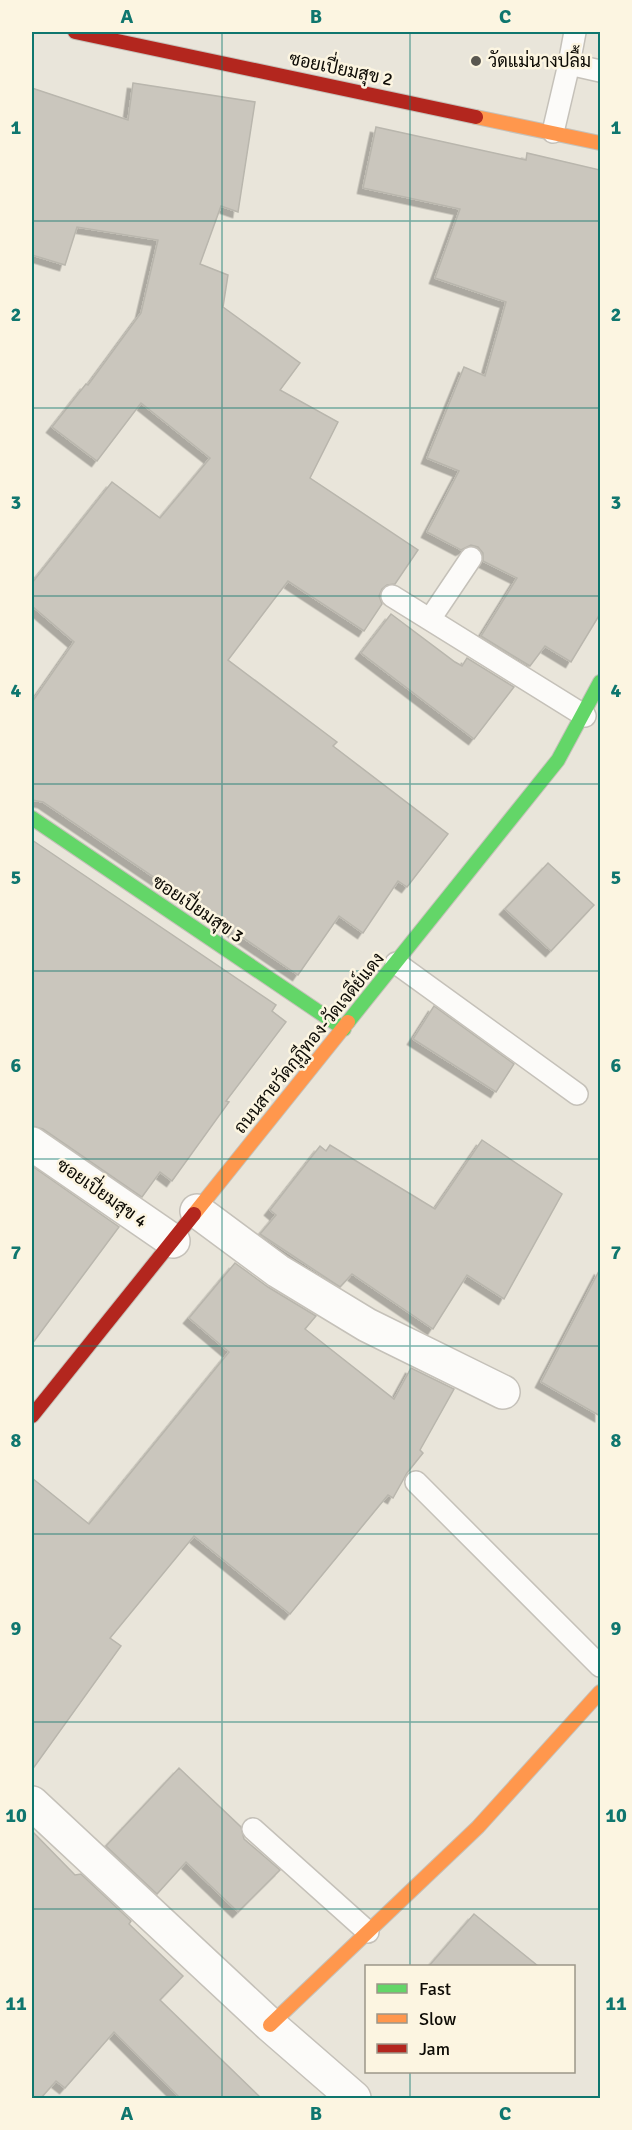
<svg xmlns="http://www.w3.org/2000/svg" width="632" height="2130" font-family="Signika,Sarabun,sans-serif">
  <style>
    .building { fill: #cac6bd; stroke: #b9b6ad; stroke-width: 1.5; filter: url(#shadow) }
    .lines { fill: none; stroke-linecap: round; stroke-linejoin: round }
    .lane-casing { stroke: #c5c1b9; stroke-width: 24 }
    .street-casing { stroke: #c5c1b9; stroke-width: 36 }
    .fast-casing { stroke: #c5c1b9; stroke-width: 16 }
    .slow-casing { stroke: #c5c1b9; stroke-width: 16 }
    .jam-casing { stroke: #c5c1b9; stroke-width: 16 }
    .lane { stroke: #fcfbf9; stroke-width: 21 }
    .street { stroke: #fcfbf9; stroke-width: 33 }
    .fast { stroke: #63d668; stroke-width: 14 }
    .slow { stroke: #ff974d; stroke-width: 14 }
    .jam { stroke: #b3261e; stroke-width: 14 }
    .grid { fill: none; stroke: #0f766e; stroke-width: 1.5; stroke-opacity: 0.55 }
    .poi-dot { fill: #5a5750; stroke: #fcf5e1; stroke-width: 2 }
    .labels { text-anchor: middle; stroke-width: 5; stroke-linejoin: round; paint-order: stroke }
    .poi-label { font-size: 18px; fill: #0d0b05; stroke: #fcf5e1; text-anchor: start }
    .street-label { font-size: 18px; fill: #0d0b05; stroke: #fcf5e1 }
    .neatline { fill: none; stroke: #0f766e; stroke-width: 2 }
    .grid-label { font-size: 20px; text-anchor: middle; font-weight: bold; fill: #0f766e }
  </style>
  <defs>
    <filter id="shadow"><feDropShadow dx="-5.5" dy="5.5" stdDeviation="0" flood-color="#0004"/></filter>
  </defs>
  <rect width="100%" height="100%" fill="#e9e5da"/>
  <g class="building">
    <polygon points="133,83 255,102 238,212 221,206 200,264 228,275 223,307 300,363 280,390 338,422 310,478 418,550 395,584 387,585 382,589 379,596 382,604 364,631 288,581 228,660 337,742 333,746 448,834 407,887 398,881 363,933 339,916 298,975 43,802 32,800 32,702 74,642 32,606 32,583 112,482 160,518 210,458 141,403 97,461 52,427 86,384 88,385 141,313 158,240 77,227 65,265 32,255 32,88 128,120"/>
    <polygon points="376,127 526,160 527,153 600,170 600,614 571,662 545,646 530,666 481,636 517,578 483,561 483,553 478,547 471,545 461,550 427,532 459,471 427,458 464,367 485,376 506,302 435,278 460,209 363,188"/>
    <polygon points="391,614 455,662 462,666 467,658 514,687 474,739 361,653"/>
    <polygon points="32,840 276,1005 272,1011 286,1022 226,1101 229,1102 172,1181 160,1172 142,1197 43,1129 32,1126"/>
    <polygon points="548,863 594,905 551,951 505,909"/>
    <polygon points="434,1006 514,1064 496,1092 413,1039"/>
    <polygon points="482,1140 562,1194 504,1299 467,1275 433,1329 352,1274 340,1287 260,1234 276,1215 270,1210 320,1146 326,1151 330,1145 435,1209"/>
    <polygon points="32,1166 119,1227 32,1344"/>
    <polygon points="235,1263 268,1287 316,1316 305,1329 394,1399 411,1368 454,1389 420,1450 423,1453 407,1473 393,1498 388,1495 290,1614 194,1536 110,1638 121,1646 32,1770 32,1478 89,1524 229,1352 189,1318"/>
    <polygon points="600,1269 600,1416 541,1382"/>
    <polygon points="179,1768 241,1827 244,1839 280,1870 238,1912 186,1862 157,1894 106,1846"/>
    <polygon points="32,1831 75,1875 81,1874 131,1921 129,1924 183,1976 160,2000 261,2098 180,2098 114,2032 65,2088 56,2081 41,2098 32,2098"/>
    <polygon points="474,1914 538,1966 429,1966"/>
  </g>
  <g class="lines">
    <defs>
      <g id="lane">
        <polyline points="575,32 569,64 600,71"/>
        <polyline points="553,132 569,64"/>
        <polyline points="392,596 585,716"/>
        <polyline points="430,619 471,558"/>
        <polyline points="396,963 577,1094"/>
        <polyline points="416,1482 600,1666"/>
        <polyline points="253,1829 368,1932"/>
      </g>
      <g id="street">
        <polyline points="32,1144 173,1241"/>
        <polyline points="197,1211 278,1271 367,1325 503,1392"/>
        <polyline points="32,1803 270,2025 354,2098"/>
      </g>
      <g id="fast">
        <polyline points="32,818 344,1029"/>
        <polyline points="348,1022 558,760 600,682"/>
      </g>
      <g id="slow">
        <polyline points="476,117 600,143"/>
        <polyline points="194,1214 348,1022"/>
        <polyline points="270,2025 478,1827 600,1692"/>
      </g>
      <g id="jam">
        <polyline points="75,32 476,117"/>
        <polyline points="32,1416 194,1214"/>
      </g>
    </defs>
    <use href="#lane" class="lane-casing"/>
    <use href="#street" class="street-casing"/>
    <use href="#fast" class="fast-casing"/>
    <use href="#slow" class="slow-casing"/>
    <use href="#jam" class="jam-casing"/>
    <use href="#lane" class="lane"/>
    <use href="#street" class="street"/>
    <use href="#fast" class="fast"/>
    <use href="#slow" class="slow"/>
    <use href="#jam" class="jam"/>
  </g>
  <path class="grid" d="M222,32V2098M410,32V1966M32,221H600M32,408H600M32,596H600M32,784H600M32,971H600M32,1159H600M32,1346H600M32,1534H600M32,1722H600M32,1909H600M410,2072V2098"/>
  <circle class="poi-dot" cx="476" cy="61" r="6"/>
  <g class="labels">
    <g class="poi-label">
      <text x="488" y="67">วัดแม่นางปลื้ม</text>
    </g>
    <g class="street-label">
      <text transform="translate(341 69) rotate(12)" y="6">ซอยเปี่ยมสุข 2</text>
      <text transform="translate(198 909) rotate(34)" y="6">ซอยเปี่ยมสุข 3</text>
      <text transform="translate(309 1043) rotate(-51)" y="6">ถนนสายวัดกุฎีทอง-วัดเจดีย์แดง</text>
      <text transform="translate(102 1193) rotate(35)" y="6">ซอยเปี่ยมสุข 4</text>
    </g>
  </g>
  <rect width="632" height="2130" fill="none" stroke="#fcf5e1" stroke-width="66"/>
  <rect x="365" y="1965" width="210" height="108" fill="#fcf5e1" stroke="#9c9789" stroke-width="1.5"/>
  <rect x="377" y="1984" width="30" height="9" fill="#63d668" stroke="#9c9789" stroke-width="1.5"/>
  <text x="419" y="1995" font-size="18" fill="#0d0b05">Fast</text>
  <rect x="377" y="2014" width="30" height="9" fill="#ff974d" stroke="#9c9789" stroke-width="1.5"/>
  <text x="419" y="2025" font-size="18" fill="#0d0b05">Slow</text>
  <rect x="377" y="2044" width="30" height="9" fill="#b3261e" stroke="#9c9789" stroke-width="1.5"/>
  <text x="419" y="2055" font-size="18" fill="#0d0b05">Jam</text>
  <rect x="33" y="33" width="566" height="2064" class="neatline"/>
  <g class="grid-label">
    <text x="127" y="23">A</text>
    <text x="316" y="23">B</text>
    <text x="505" y="23">C</text>
    <text x="16" y="134">1</text>
    <text x="616" y="134">1</text>
    <text x="16" y="321">2</text>
    <text x="616" y="321">2</text>
    <text x="16" y="509">3</text>
    <text x="616" y="509">3</text>
    <text x="16" y="697">4</text>
    <text x="616" y="697">4</text>
    <text x="16" y="884">5</text>
    <text x="616" y="884">5</text>
    <text x="16" y="1072">6</text>
    <text x="616" y="1072">6</text>
    <text x="16" y="1259">7</text>
    <text x="616" y="1259">7</text>
    <text x="16" y="1447">8</text>
    <text x="616" y="1447">8</text>
    <text x="16" y="1635">9</text>
    <text x="616" y="1635">9</text>
    <text x="16" y="1822">10</text>
    <text x="616" y="1822">10</text>
    <text x="16" y="2010">11</text>
    <text x="616" y="2010">11</text>
    <text x="127" y="2120">A</text>
    <text x="316" y="2120">B</text>
    <text x="505" y="2120">C</text>
  </g>
</svg>
